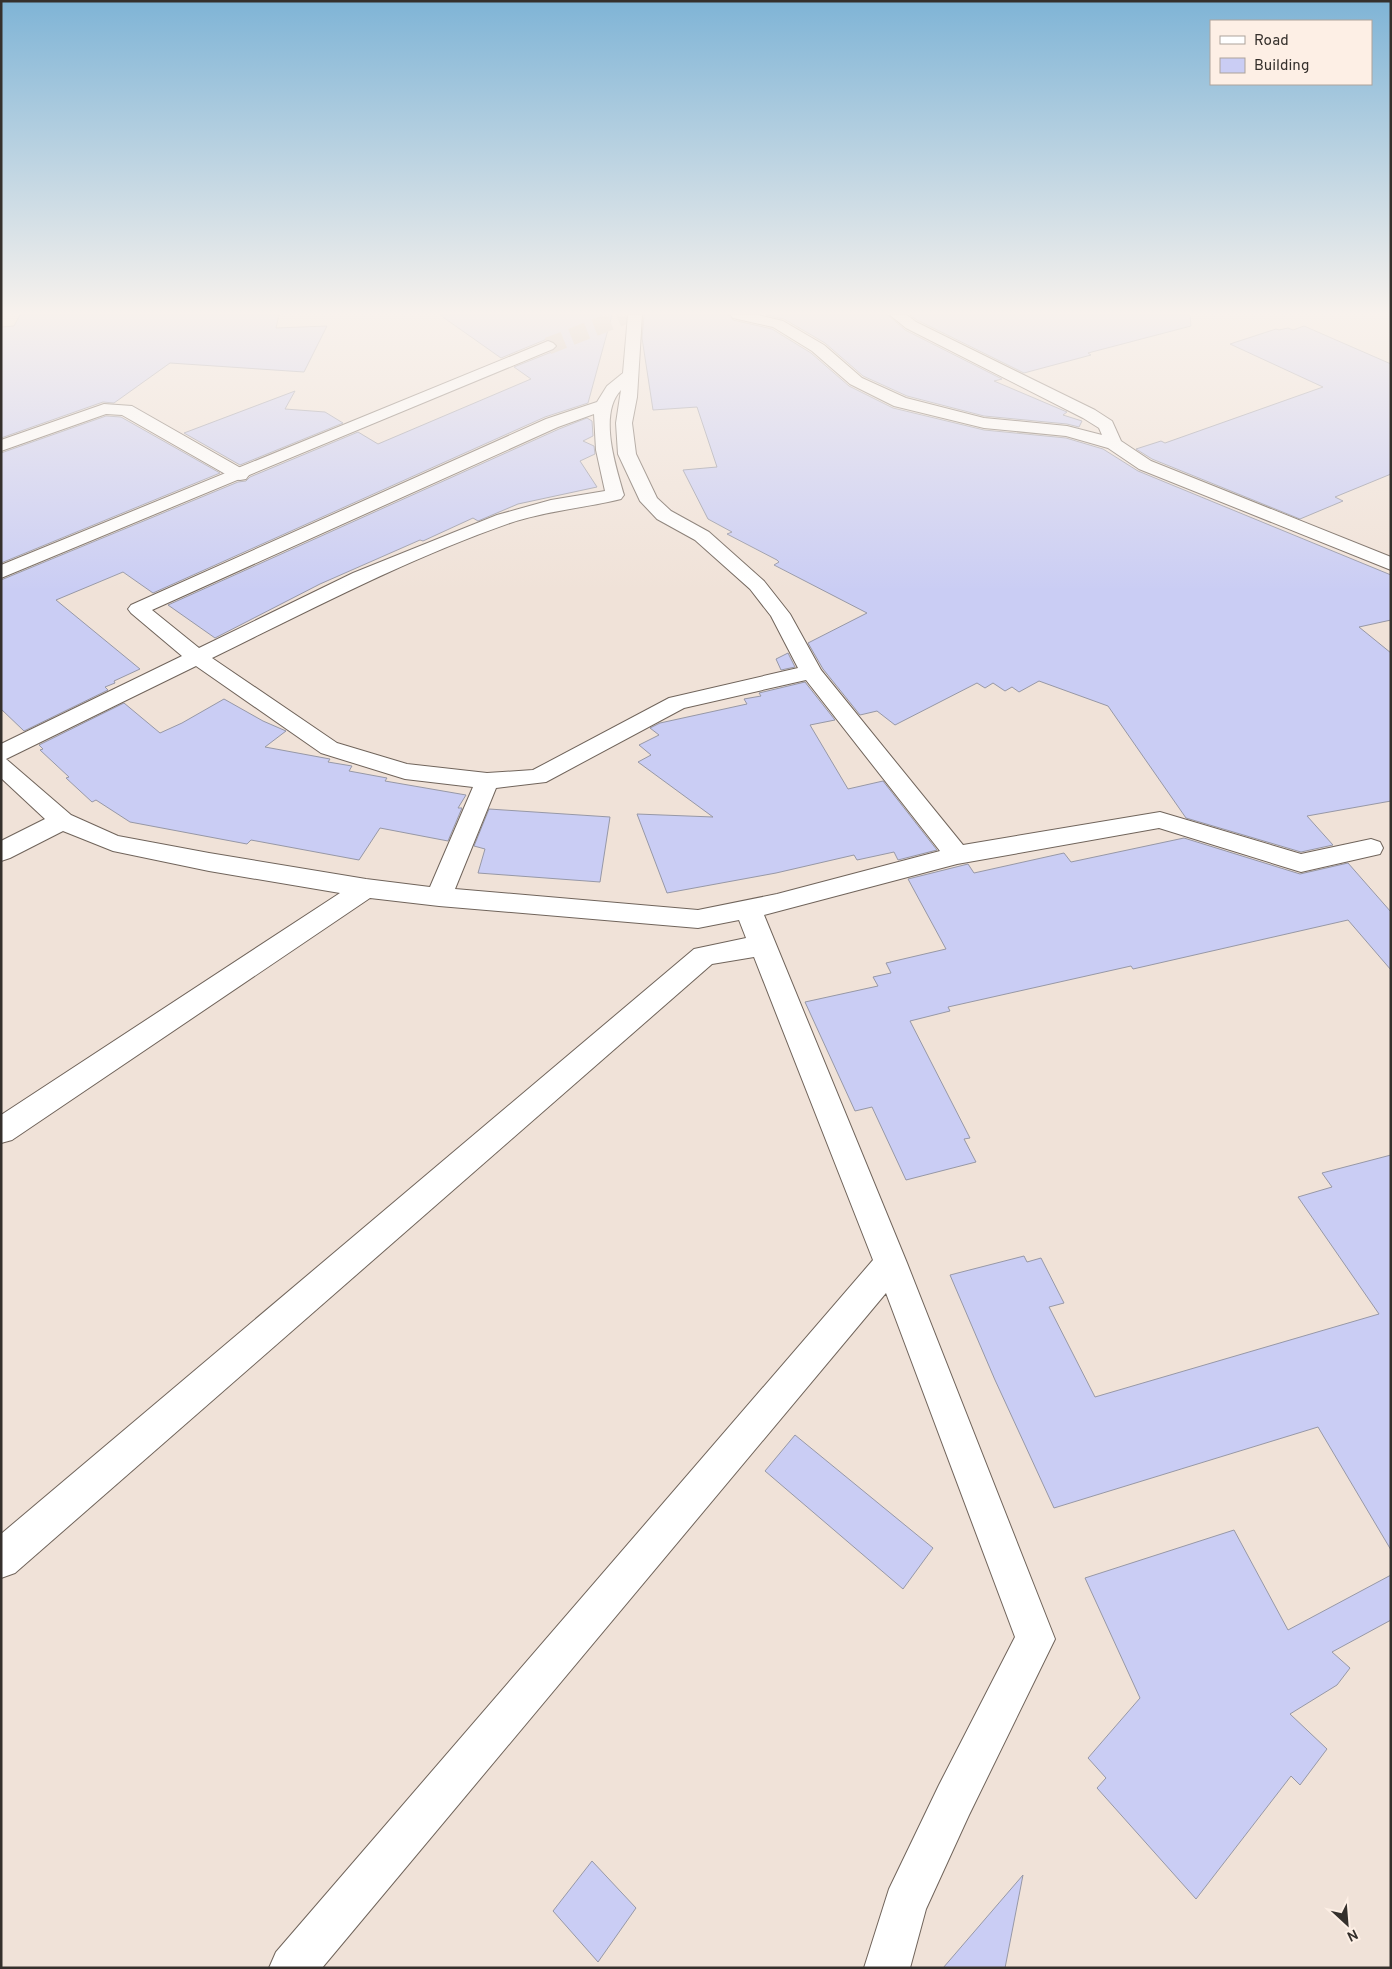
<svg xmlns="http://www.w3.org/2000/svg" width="1392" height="1969" font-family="Overpass,sans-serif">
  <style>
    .building { fill: #cacdf4; stroke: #9798a6 }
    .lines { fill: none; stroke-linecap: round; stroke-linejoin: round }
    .secondary-tunnel { stroke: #cbbeb6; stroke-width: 17; stroke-dasharray: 17 8; stroke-linecap: butt }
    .street-casing { stroke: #70645b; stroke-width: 2 }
    .secondary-casing { stroke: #70645b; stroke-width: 2 }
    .street { fill: #fff; fill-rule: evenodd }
    .secondary { fill: #fff; fill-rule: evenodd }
  </style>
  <rect width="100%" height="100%" fill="#f0e2d8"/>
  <g class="building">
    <polygon points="20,315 279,315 276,328 327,326 304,372 170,363 114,403 103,402 1,438 1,327 14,326"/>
    <polygon points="440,315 612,315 588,403 545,417 153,593 123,572 56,600 140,669 114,681 115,683 105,687 108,690 24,731 1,709 1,580 238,482 246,481 250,477 358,432 378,444 531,379 514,367 554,351 558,346 554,341 547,339 501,358"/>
    <polygon points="644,315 729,315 733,320 772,329 811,353 849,386 893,408 984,430 1066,438 1103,449 1138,471 1391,575 1391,620 1359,627 1391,653 1391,801 1307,816 1333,845 1301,852 1186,818 1108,706 1039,681 1019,692 1012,687 1005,691 993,683 985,688 977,683 895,725 877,711 860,715 823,669 808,643 867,613 774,565 779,562 777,560 727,534 732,532 708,519 683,470 717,467 697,407 653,410 642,338"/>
    <polygon points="766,315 888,315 905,330 1002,379 994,381 1067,412 1063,415 1082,421 1079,427 1067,424 984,416 907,396 863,376 825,343 784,319"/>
    <polygon points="910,315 1190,315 1191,326 1088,353 1091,355 1024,373 917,320"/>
    <polygon points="1304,326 1391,364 1391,474 1335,497 1343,501 1300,519 1152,459 1136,449 1161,441 1165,443 1323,387 1230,344 1276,329 1279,330 1288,328 1293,330"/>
    <polygon points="295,391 285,409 325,412 343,423 240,465 184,433"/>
    <polygon points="106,416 121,417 220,473 1,563 1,453"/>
    <polygon points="587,418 592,421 593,436 583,441 594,446 595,454 580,461 597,487 518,504 478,521 473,518 423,541 420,540 320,584 215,638 168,605 559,429"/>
    <polygon points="788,653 795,667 781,670 776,659"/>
    <polygon points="805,682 835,720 810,725 848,789 883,781 937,850 898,860 894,852 857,860 854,855 776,873 667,893 637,814 713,817 638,762 651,755 639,745 659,735 650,728 660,723 747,704 744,699 761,696 759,693"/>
    <polygon points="224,699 263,721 286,731 265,747 330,759 328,762 352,766 349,771 387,778 385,781 466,795 458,808 462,808 448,841 380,828 359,860 251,840 247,844 130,822 96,800 92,802 66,778 69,777 40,750 43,749 39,745 124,703 160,733 182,723"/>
    <polygon points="489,809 610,817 600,882 478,873 485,849 474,846"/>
    <polygon points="1184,838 1300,874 1348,863 1391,912 1391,970 1348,920 1133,969 1131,966 948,1007 950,1011 910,1021 970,1138 964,1139 976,1162 906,1180 872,1107 855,1111 805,1002 878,986 873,977 891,973 886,963 946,949 908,879 968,864 974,873 1064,853 1071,862"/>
    <polygon points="1391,1155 1391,1550 1318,1427 1054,1508 995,1380 950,1275 1024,1256 1027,1262 1041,1258 1064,1303 1049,1307 1095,1397 1379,1314 1298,1197 1332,1187 1322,1173"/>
    <polygon points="795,1435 933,1548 903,1589 765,1471"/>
    <polygon points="1234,1530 1288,1630 1391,1575 1391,1620 1332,1652 1350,1668 1337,1685 1290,1714 1327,1749 1300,1785 1291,1776 1196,1899 1097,1788 1106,1778 1088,1758 1140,1698 1085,1578"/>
    <polygon points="592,1861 636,1908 598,1962 553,1911"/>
    <polygon points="1023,1875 1005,1968 943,1968"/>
  </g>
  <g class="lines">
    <polyline class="secondary-tunnel" points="548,346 627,315"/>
    <defs>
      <g id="street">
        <path d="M628,315H642L637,397L632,423L636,454L657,498L671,511L709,532L764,581L790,614L821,670L963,845L1160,812L1301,854L1371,839L1380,842L1383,848L1380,854L1301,872L1159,828L957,864L764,915L907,1263L1055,1639L969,1815L926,1909L910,1968H864L889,1889L939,1785L1015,1637L886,1293L322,1968H269L276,1952L873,1260L754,957L712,964L15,1573L1,1578V1534L694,949L746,938L739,920L698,928L439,906L370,898L12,1140L1,1143V1115L340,893L209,871L113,851L63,831L10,858L1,861V841L45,819L1,778V744L182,656L131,613L128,609L131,605L546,419L597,402L607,386L623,373ZM621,390L616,423L618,454L640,501L657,519L695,540L750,589L771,616L798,668L669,698L533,770L487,773L407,764L337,743L212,658C310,610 407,559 510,523C546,511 584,508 621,499L624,495C616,467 598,414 621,390ZM594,414L596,450L605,491L551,500L497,515L353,573L199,648L152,610L558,427ZM196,666L321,753L405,779L473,787L430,887L366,879L209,853L118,836L71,815L6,759ZM806,680L940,851L777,894L698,910L455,889L496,788L546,782L684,708Z"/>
        <polygon points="731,315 758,315 783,321 824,345 862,378 906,398 984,418 1067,426 1102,435 1099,428 1083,418 906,328 890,315 907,315 916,322 1095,410 1112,421 1121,441 1151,461 1391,557 1391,570 1139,469 1108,448 1066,436 984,428 894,406 850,384 812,351 773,327 733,318"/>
        <polygon points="104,404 132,406 246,471 249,475 246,479 240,480 234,479 122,415 106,414 1,451 1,440"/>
      </g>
      <polygon id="secondary" points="548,341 553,343 556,346 553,349 1,578 1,565"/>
    </defs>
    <use href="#street" class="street-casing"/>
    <use href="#secondary" class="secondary-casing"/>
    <use href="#street" class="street"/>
    <use href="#secondary" class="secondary"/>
  </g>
  <linearGradient id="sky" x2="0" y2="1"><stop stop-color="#7fb4d6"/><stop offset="0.53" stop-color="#f8f2ed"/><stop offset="1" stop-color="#f8f2ed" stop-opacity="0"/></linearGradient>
  <rect width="1392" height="591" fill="url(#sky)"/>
  <rect width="1392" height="1969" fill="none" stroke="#35302c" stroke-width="5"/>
  <rect x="1210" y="20" width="162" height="65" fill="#fdefe5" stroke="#ada39b"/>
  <rect x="1220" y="36" width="25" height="8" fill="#ffffff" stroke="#ada39b"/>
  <text x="1254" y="45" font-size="15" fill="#35302c">Road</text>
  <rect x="1220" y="58" width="25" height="15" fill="#cacdf4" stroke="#ada39b"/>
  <text x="1254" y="70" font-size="15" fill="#35302c">Building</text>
  <g transform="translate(1347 1924) rotate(154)" stroke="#fdefe5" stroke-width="4" paint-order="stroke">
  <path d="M0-4L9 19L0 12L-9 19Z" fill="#35302c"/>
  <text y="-8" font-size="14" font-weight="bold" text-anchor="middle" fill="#35302c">N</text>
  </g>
</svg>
